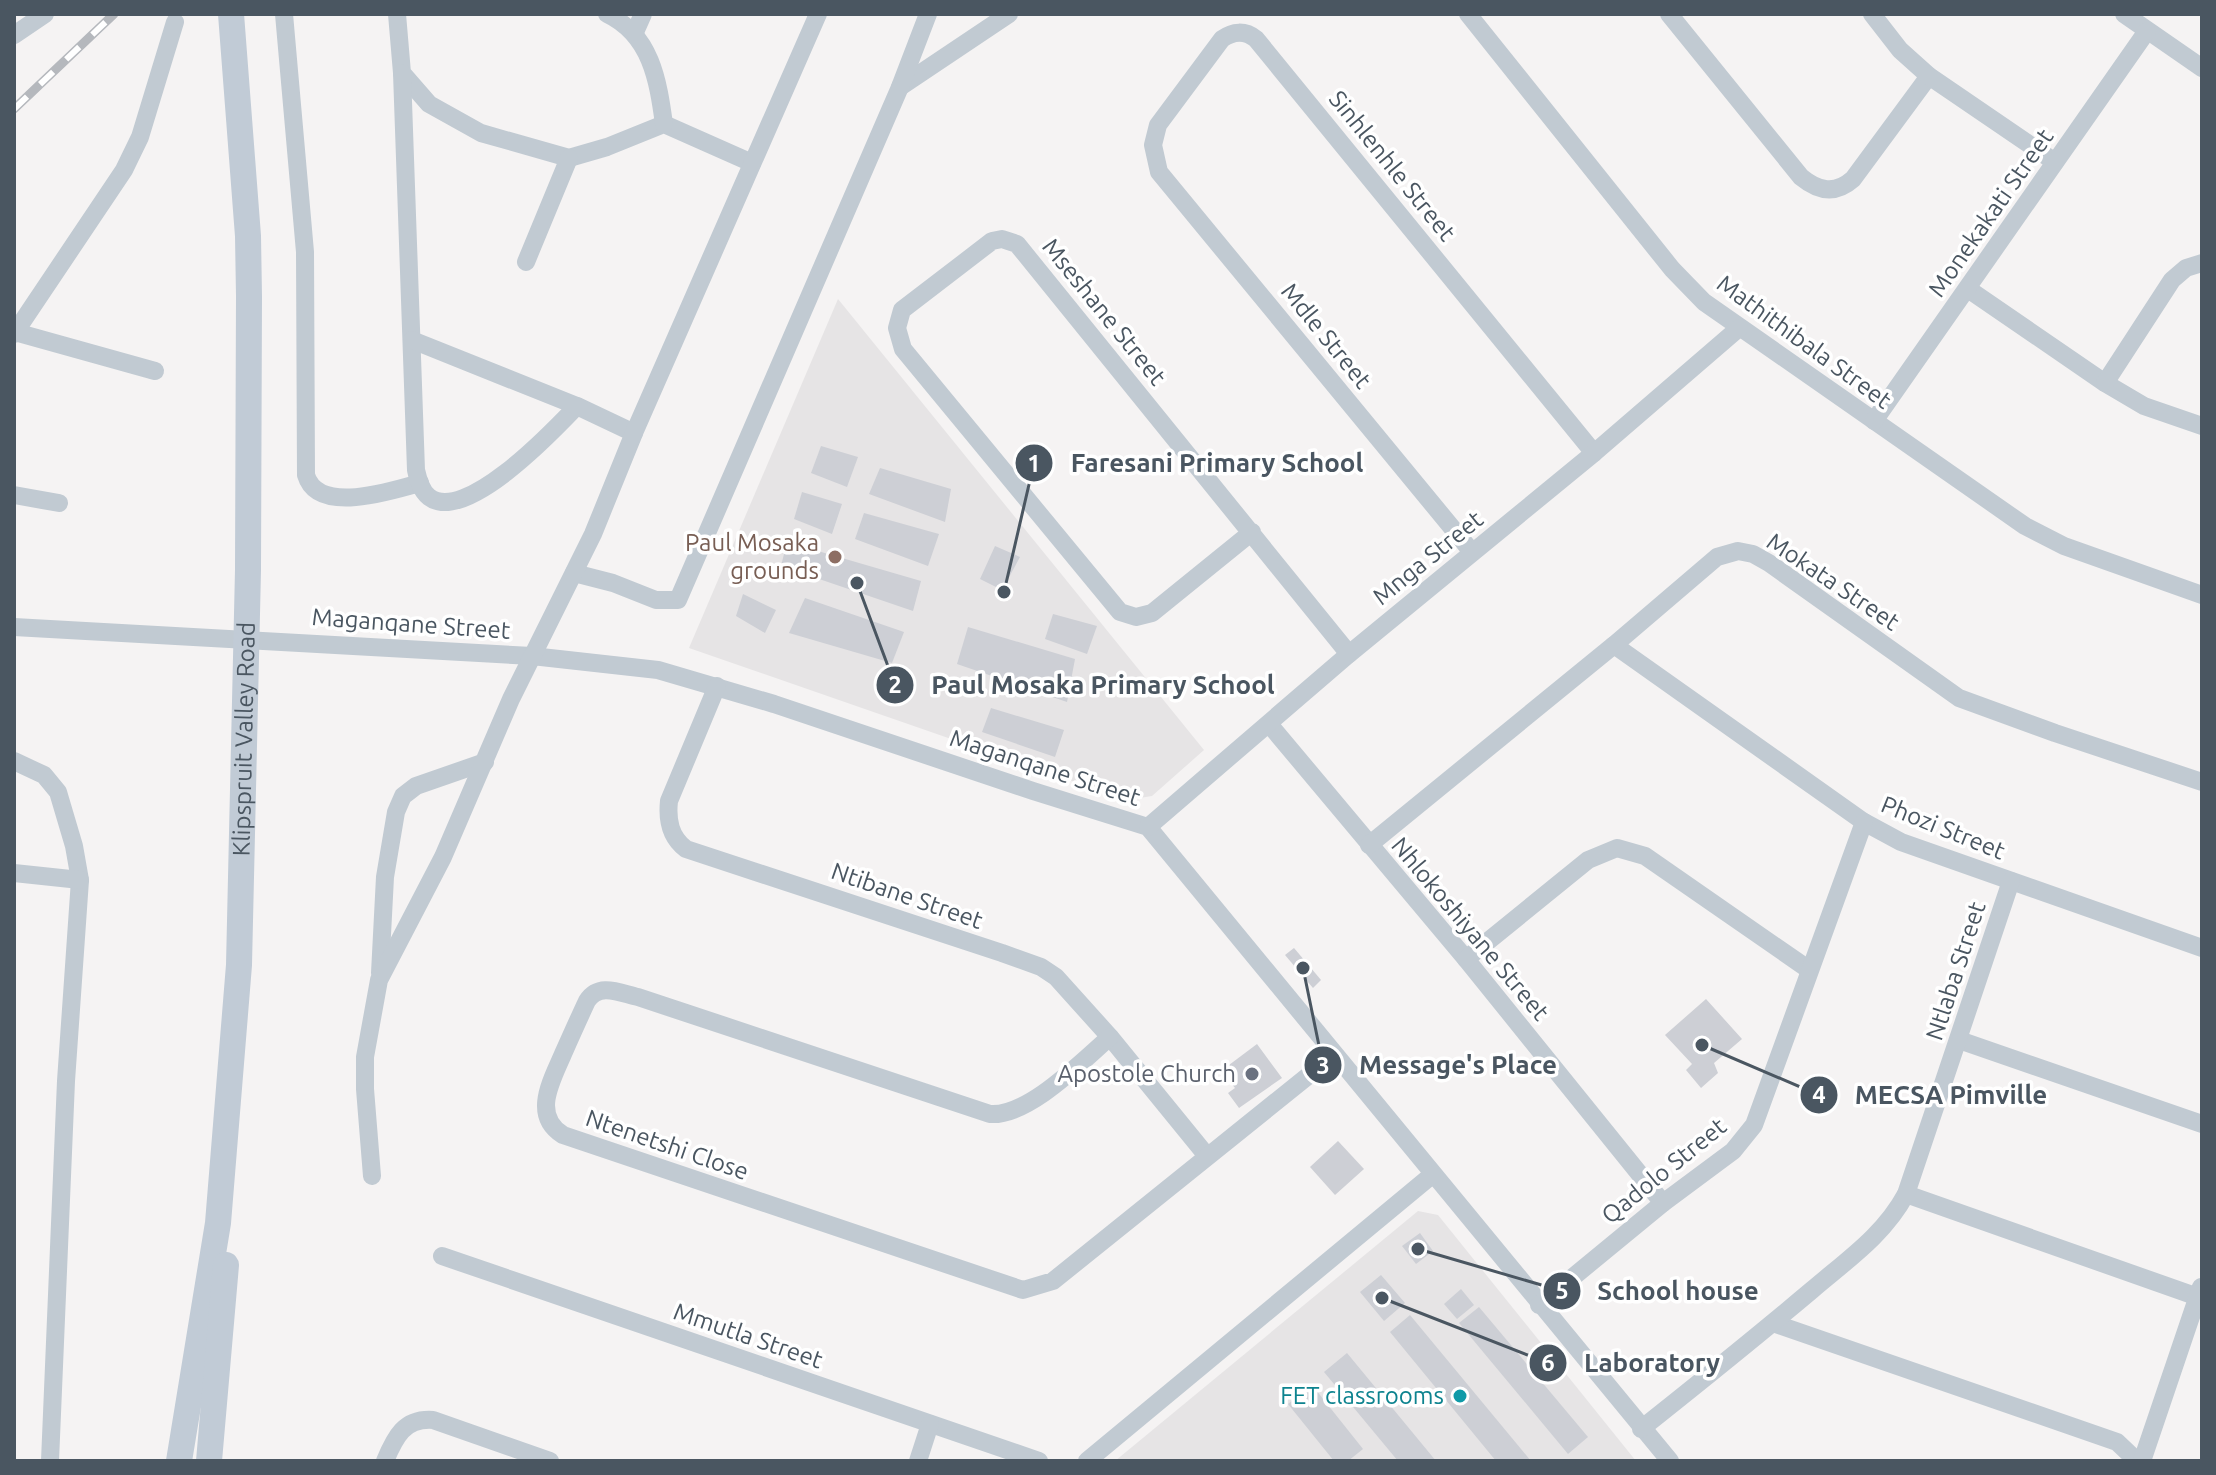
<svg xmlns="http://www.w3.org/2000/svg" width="2216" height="1475" font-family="Ubuntu,sans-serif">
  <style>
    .education { fill: #e6e4e5 }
    .building { fill: #cdcfd5 }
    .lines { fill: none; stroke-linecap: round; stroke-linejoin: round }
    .street { stroke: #c1cad2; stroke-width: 18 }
    .secondary { stroke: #c1cbd6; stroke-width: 26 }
    .rail-casing { stroke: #b5b8bd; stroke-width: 9 }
    .rail { stroke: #fff; stroke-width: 6; stroke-dasharray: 18; stroke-linecap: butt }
    .education-dot { fill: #8d6e63; stroke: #fff; stroke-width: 3 }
    .worship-dot { fill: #6b7280; stroke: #fff; stroke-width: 3 }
    .culture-dot { fill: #0f9aa8; stroke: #fff; stroke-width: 3 }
    .labels { text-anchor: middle; stroke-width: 7; stroke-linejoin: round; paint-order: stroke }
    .street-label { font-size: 24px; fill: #4a5661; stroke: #fff }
    .education-label { font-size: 24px; fill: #785e54; stroke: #fff; text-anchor: end }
    .worship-label { font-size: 24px; fill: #5b616d; stroke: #fff; text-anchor: end }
    .culture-label { font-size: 24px; fill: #0d838f; stroke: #fff; text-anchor: end }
    .leader { fill: none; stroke: #4a5661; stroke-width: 3 }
    .callout-dot { fill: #4a5661; stroke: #fff; stroke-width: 3 }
    .mark-label { font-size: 24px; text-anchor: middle; font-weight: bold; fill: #fff }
    .callout-label { font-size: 26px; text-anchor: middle; font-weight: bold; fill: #4a5661; stroke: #fff; stroke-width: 7; stroke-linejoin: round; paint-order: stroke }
  </style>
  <rect width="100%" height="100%" fill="#f5f3f3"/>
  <g class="education">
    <polygon points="838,299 1204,750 1152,796 1127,800 689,648"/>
    <polygon points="1418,1211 1438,1215 1636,1461 1115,1461"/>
  </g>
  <g class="building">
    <polygon points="821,446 858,457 847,487 811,473"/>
    <polygon points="880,468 951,489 945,522 869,494"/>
    <polygon points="802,492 842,504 832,534 794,519"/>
    <polygon points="864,513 939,534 928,566 855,539"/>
    <polygon points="787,542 921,581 913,611 781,566"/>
    <polygon points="995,546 1020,557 1002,590 980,579"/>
    <polygon points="743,594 776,610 765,633 736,616"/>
    <polygon points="805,598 904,632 892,663 789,633"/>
    <polygon points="1053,614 1097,626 1087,654 1045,639"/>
    <polygon points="968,627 1075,659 1067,702 957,664"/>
    <polygon points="991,708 1064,730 1055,757 982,732"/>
    <polygon points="1294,948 1321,980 1313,988 1285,955"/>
    <polygon points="1706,999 1742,1039 1714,1063 1718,1073 1701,1088 1686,1070 1692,1064 1665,1035"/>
    <polygon points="1257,1044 1282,1078 1239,1108 1228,1093 1235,1088 1221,1071"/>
    <polygon points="1338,1141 1364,1169 1335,1195 1310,1167"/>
    <polygon points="1420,1233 1433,1251 1416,1264 1402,1246"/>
    <polygon points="1381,1275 1405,1303 1384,1321 1360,1292"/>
    <polygon points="1461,1289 1474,1305 1457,1319 1444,1304"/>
    <polygon points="1479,1307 1588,1437 1568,1454 1459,1323"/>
    <polygon points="1410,1315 1531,1461 1496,1461 1390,1332"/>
    <polygon points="1347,1353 1436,1461 1398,1461 1324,1372"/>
    <polygon points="1312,1385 1363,1449 1348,1461 1334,1461 1288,1404"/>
  </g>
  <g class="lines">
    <g class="street">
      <path d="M284,14L305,252L306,475C318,516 393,490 420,483"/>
      <polyline points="397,14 402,73 429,104 481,133 569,158 607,147 664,124 752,163"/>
      <path d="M607,14C651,35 658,80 664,124"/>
      <polyline points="1468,14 1672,269 1704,302 2025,526 2064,546 2202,595"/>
      <path d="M1669,14L1801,177C1818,191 1835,195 1853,179L1929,76"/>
      <polyline points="1872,14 1900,50 1929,76 2055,162"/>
      <polyline points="2124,14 2202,68"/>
      <polyline points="635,32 643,14"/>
      <polyline points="14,35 45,14"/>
      <path d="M402,73L416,470C418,479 421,491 429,497C465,525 555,429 577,406"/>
      <polyline points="900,87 1009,14"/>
      <polyline points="526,262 569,158"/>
      <polyline points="1968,289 2105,383 2144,406 2202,426"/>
      <polyline points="15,332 155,371"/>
      <polyline points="14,334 124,170 140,137 175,22"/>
      <polyline points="412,340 577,406 634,433"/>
      <polyline points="2105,383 2172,280 2186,268 2202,263"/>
      <polyline points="1874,421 2147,31"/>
      <polyline points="14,495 59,503"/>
      <polyline points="1252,532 1152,613 1136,617 1120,612 903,349 897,328 902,310 992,241 1002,239 1017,244 1349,654"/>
      <path d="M1472,552L1159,172L1153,145L1158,125L1222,39C1233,31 1245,30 1256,39L1594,453"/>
      <polyline points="574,573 613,583 656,600 678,600 900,87 928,14"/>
      <polyline points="14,627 532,656 658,670 774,704 1033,791 1148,827 1670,1461"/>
      <polyline points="1614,645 1864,822 1901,842 2202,948"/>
      <path d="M717,686L669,801C667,820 670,837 686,849L1002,953L1041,967L1056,977L1110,1037L1207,1156"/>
      <polyline points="1269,724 1466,959 1663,1203"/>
      <polyline points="14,761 44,775 58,792 74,846 80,880 66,1081 50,1461"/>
      <polyline points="1148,827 1349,654 1594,453 1739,328"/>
      <polyline points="1369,845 1614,645 1717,557 1738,551 1753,554 1769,563 1959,698 2055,733 2202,782"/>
      <polyline points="14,873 80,880"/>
      <polyline points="1466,959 1588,860 1617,848 1645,856 1808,969"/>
      <polyline points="380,973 385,877 396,812 403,796 416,786 485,762"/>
      <path d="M1110,1037C1082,1061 1028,1117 990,1114L638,997C620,993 599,982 587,1001C579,1018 571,1036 563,1054C552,1080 531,1115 563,1135L1023,1290L1053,1281L1334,1055"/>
      <polyline points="1959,1040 2202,1124"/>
      <polyline points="372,1176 365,1089 365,1057 379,980 443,857 511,699 593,534 634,433 818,14"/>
      <polyline points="1906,1194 2198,1297"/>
      <polyline points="442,1256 1039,1461"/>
      <polyline points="1539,1305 1663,1203 1733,1151 1754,1125 1864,822"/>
      <polyline points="1773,1323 2117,1442 2137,1461"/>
      <path d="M1641,1429C1699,1383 1756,1337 1812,1290C1847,1260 1884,1235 1906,1194L2011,881"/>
      <path d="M385,1461C395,1437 404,1418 433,1420L550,1461"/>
      <polyline points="918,1461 930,1424"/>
      <polyline points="1087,1461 1432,1175"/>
      <polyline points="2142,1461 2201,1287"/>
    </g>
    <g class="secondary">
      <path id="s1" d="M179,1461L218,1223L239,965L248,570L249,296L248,236L231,14"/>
      <polyline points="209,1461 226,1265"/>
    </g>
    <defs>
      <polyline id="rail" points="14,109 114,14"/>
    </defs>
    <use href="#rail" class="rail-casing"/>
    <use href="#rail" class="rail"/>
  </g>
  <circle class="education-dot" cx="835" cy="557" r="8"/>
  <circle class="worship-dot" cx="1252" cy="1074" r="8"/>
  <circle class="culture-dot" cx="1460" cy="1396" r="8"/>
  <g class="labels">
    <g class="street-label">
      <text transform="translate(1392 166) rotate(51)" y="8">Sinhlenhle Street</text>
      <text transform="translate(1991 213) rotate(-55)" y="8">Monekakati Street</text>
      <text transform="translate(1104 312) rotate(51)" y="8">Mseshane Street</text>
      <text transform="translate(1326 336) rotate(51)" y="8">Mdle Street</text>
      <text transform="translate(1804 342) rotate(36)" y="8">Mathithibala Street</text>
      <text transform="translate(1428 558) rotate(-39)" y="8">Mnga Street</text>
      <text transform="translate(1833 582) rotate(34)" y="8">Mokata Street</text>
      <text transform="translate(411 624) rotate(4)" y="8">Maganqane Street</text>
      <text dy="8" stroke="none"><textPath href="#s1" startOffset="726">Klipspruit Valley Road</textPath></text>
      <text transform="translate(1045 768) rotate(18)" y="8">Maganqane Street</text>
      <text transform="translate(1943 828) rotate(22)" y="8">Phozi Street</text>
      <text transform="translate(907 896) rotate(19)" y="8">Ntibane Street</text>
      <text transform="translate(1470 929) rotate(50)" y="8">Nhlokoshiyane Street</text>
      <text transform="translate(1956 971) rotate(-72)" y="8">Ntlaba Street</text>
      <text transform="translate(667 1145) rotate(19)" y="8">Ntenetshi Close</text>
      <text transform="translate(1664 1171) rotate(-39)" y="8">Qadolo Street</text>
      <text transform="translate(748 1336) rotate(19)" y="8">Mmutla Street</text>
    </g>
    <g class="education-label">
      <text x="819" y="551">Paul Mosaka<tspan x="819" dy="28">grounds</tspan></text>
    </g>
    <g class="worship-label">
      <text x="1236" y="1082">Apostole Church</text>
    </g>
    <g class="culture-label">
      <text x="1444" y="1404">FET classrooms</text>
    </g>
  </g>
  <path class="leader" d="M1004 592L1034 463M857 583L895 685M1303 968L1323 1065M1702 1045L1819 1095M1418 1249L1562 1291M1382 1298L1548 1363"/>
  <g class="callout-dot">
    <circle cx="1004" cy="592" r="8"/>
    <circle cx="857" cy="583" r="8"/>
    <circle cx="1303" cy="968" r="8"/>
    <circle cx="1702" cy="1045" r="8"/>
    <circle cx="1418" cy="1249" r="8"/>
    <circle cx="1382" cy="1298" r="8"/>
    <circle cx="1034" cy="463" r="20"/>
    <circle cx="895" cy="685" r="20"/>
    <circle cx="1323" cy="1065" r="20"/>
    <circle cx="1819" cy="1095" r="20"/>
    <circle cx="1562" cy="1291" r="20"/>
    <circle cx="1548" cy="1363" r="20"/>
  </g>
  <g class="mark-label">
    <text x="1034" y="472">1</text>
    <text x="895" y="693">2</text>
    <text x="1323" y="1074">3</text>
    <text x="1819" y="1103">4</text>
    <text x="1562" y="1299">5</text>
    <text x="1548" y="1371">6</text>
  </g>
  <g class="callout-label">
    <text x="1217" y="472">Faresani Primary School</text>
    <text x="1103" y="694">Paul Mosaka Primary School</text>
    <text x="1458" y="1074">Message's Place</text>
    <text x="1951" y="1104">MECSA Pimville</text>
    <text x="1678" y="1300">School house</text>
    <text x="1652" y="1372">Laboratory</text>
  </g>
  <rect width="2216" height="1475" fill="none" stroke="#4a5661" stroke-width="32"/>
</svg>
